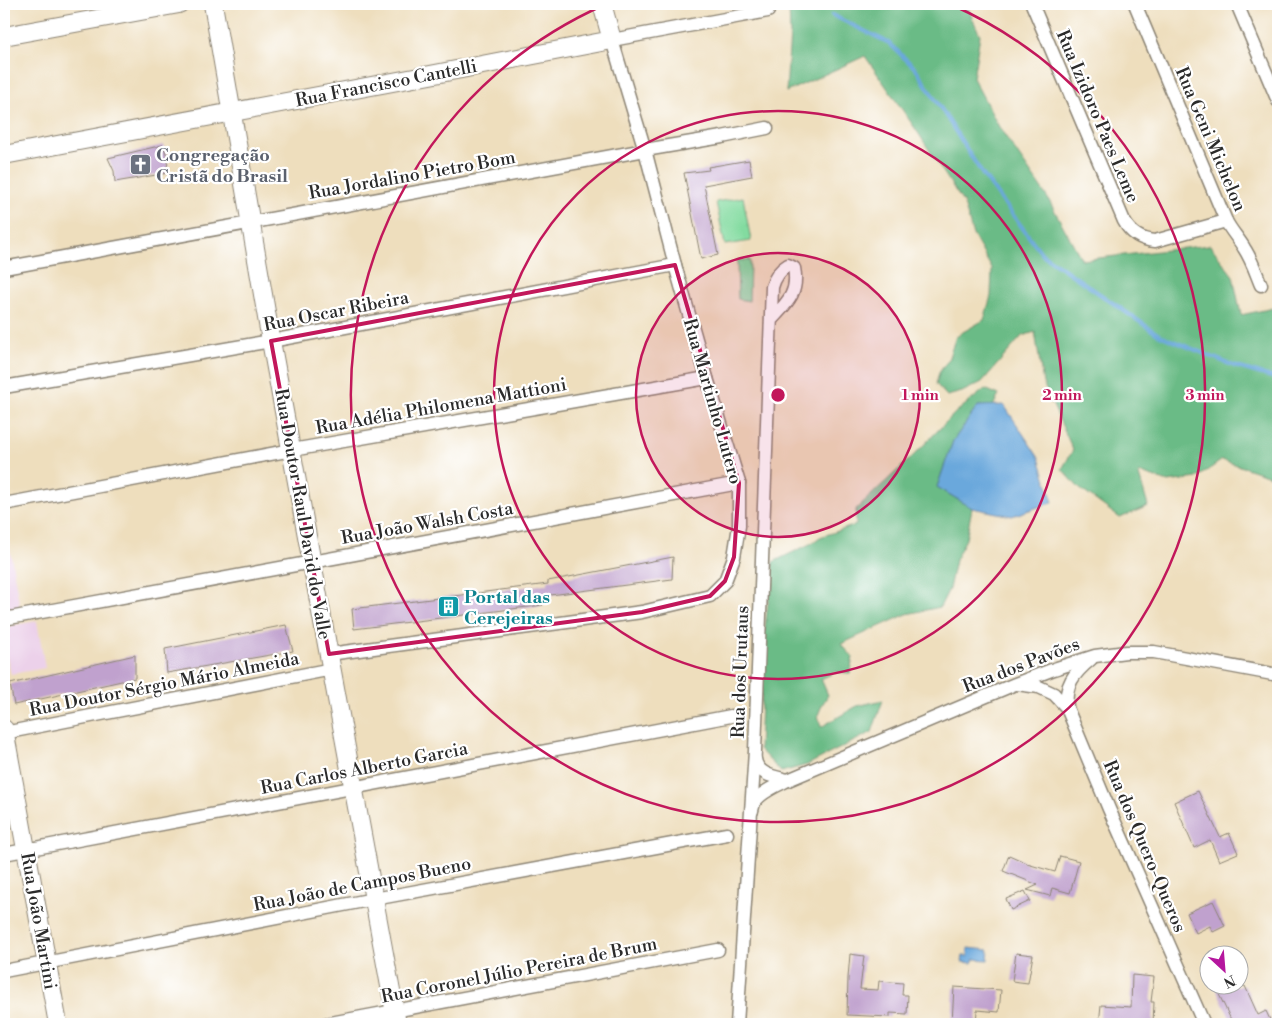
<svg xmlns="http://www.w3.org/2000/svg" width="1282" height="1028" font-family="'Libre Bodoni',serif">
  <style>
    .built { fill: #ecd1ea }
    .green { fill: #83dba0; stroke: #578366 }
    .forest { fill: #6abb86; stroke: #4a7358 }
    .water { fill: #6aa8dc; stroke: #4a6a84 }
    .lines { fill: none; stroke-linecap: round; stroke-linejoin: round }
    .stream { stroke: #6aa8dc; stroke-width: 4 }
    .building { fill: #c0a1ce }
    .street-casing { stroke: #8c8474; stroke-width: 15 }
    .secondary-casing { stroke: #8c8474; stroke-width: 20 }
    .street { stroke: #fff; stroke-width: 12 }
    .secondary { stroke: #fff; stroke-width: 18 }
    .marked { fill: none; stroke: #c2185b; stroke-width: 4; stroke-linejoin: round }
    .ring { fill: none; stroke: #c2185b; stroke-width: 2.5 }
    .labels { text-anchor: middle; stroke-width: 4.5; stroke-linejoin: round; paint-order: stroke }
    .street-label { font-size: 18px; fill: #2b2b2b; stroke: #fff }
    .worship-label { font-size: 18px; font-weight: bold; fill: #5b616d; stroke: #fff; text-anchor: start }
    .culture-label { font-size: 18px; font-weight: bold; fill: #0d838f; stroke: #fff; text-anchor: start }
    .centre { fill: #c2185b; stroke: #fff; stroke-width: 2.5 }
    .ring-label { font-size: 15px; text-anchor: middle; font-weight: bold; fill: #c2185b; stroke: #fff; stroke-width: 4.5; stroke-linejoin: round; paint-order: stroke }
  </style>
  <rect width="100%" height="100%" fill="#fff"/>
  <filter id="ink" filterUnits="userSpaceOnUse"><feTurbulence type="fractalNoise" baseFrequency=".02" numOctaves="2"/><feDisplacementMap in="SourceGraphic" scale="10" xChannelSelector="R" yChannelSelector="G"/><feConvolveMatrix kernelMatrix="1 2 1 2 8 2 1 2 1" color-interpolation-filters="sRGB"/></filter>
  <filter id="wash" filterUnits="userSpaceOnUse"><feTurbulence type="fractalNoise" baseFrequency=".0096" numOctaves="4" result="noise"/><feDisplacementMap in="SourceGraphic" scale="20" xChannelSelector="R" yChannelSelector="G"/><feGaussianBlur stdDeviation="1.12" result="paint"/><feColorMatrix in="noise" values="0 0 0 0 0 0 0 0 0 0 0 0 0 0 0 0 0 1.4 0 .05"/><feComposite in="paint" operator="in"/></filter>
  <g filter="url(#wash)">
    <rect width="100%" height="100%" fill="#eedebd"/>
    <g class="built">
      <polygon points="4,515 20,608 4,610"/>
      <polygon points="37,621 45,668 11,674 4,646 4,627"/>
    </g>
    <g class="green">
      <polygon points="743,197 751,241 725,245 716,202"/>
      <polygon points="737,260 750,260 749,301 738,299"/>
    </g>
    <g class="forest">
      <polygon points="789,4 966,4 980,35 973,78 999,127 1047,197 1082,260 1210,245 1233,276 1241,315 1278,307 1278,481 1270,476 1222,460 1197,478 1168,482 1138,472 1148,506 1120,518 1079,488 1062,469 1073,450 1043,383 1035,332 1022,336 982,382 962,392 947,396 936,384 939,373 948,360 956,336 984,320 991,296 992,269 973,235 964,204 917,131 865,56 786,92 790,34"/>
      <polygon points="985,389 999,395 993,406 978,406 953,441 937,487 972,508 966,539 955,560 949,589 940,607 907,614 841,644 853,657 850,673 835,672 821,679 828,695 822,705 818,715 821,727 857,706 883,700 872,732 807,765 781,772 759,749 764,636 773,562 812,543 820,537 856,525 856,509 914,455 955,413"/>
    </g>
    <g class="water">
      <polygon points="1004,405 1039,458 1053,502 1012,516 972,508 937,487 953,441 978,406"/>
      <polygon points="968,948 989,950 988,960 974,959 972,963 962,962 963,956 968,956"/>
    </g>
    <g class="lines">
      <polyline class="stream" points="832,15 889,43 916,69 983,175 1042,254 1159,335 1234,366 1278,379"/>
    </g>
    <g id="blocks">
      <g class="building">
        <polygon points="163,145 167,156 168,173 115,182 114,171 108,158"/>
        <polygon points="749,160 752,176 704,185 718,255 701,259 684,173 709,170 708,167"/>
        <polygon points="673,557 672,579 543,596 543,605 354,629 352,609 548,584 548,581"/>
        <polygon points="286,625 293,651 167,673 165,649"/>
        <polygon points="135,655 135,678 14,705 10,684"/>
        <polygon points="1198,791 1220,837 1229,833 1238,853 1219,861 1210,840 1194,848 1174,802"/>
        <polygon points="1009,855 1027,863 1027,864 1055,872 1060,856 1079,861 1070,893 1052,888 1050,896 1027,890 1038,885 1003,871"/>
        <polygon points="1025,891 1030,901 1011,910 1006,899"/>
        <polygon points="1213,901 1225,926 1213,932 1210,926 1196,933 1187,913"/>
        <polygon points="1016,953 1033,955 1028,983 1012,981"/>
        <polygon points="850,954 864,956 860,989 878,990 879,981 903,983 902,995 908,995 907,1014 890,1013 890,1017 847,1015 848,978"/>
        <polygon points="1132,975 1154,977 1151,1002 1154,1002 1153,1024 1099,1024 1101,1005 1131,1007"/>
        <polygon points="1215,986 1245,986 1258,1015 1266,1011 1272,1024 1233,1024"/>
        <polygon points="954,987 1001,990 999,1012 977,1010 976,1024 952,1023"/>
      </g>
    </g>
  </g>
  <g filter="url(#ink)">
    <use href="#blocks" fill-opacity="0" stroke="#8c8474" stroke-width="1"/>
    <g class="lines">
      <defs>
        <g id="street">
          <path d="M1032,4L1124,221C1131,234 1141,240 1155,241L1226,221"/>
          <path d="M1135,4L1226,221C1231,231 1239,239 1244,248C1252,260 1256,273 1261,285"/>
          <polyline points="1237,4 1278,101"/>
          <polyline points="4,268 645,150 722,137 767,128"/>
          <polyline points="4,387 271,341 675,265"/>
          <polyline points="4,504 292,450 707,378"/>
          <polyline points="4,619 739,483"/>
          <polyline points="329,654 642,612 710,596 725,581 734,557 739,526 739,483 707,378 675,265 645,150 612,40 768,11"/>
          <polyline points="1017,684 1039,687 1054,694 1067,708 1109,809 1204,1024"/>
          <path d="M1067,708C1064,685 1074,673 1091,659"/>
          <polyline points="4,733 332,669"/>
          <path d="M755,759C757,775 775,777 788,780L1015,684L1054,669L1095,656L1126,652H1154L1278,675"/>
          <path d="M752,811C752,810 754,803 754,803C760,792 778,785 788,780"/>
          <polyline points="4,854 731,716"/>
          <polyline points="4,971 374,899 727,834"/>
          <polyline points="325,1024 718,950"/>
          <path d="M737,1024L755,751L772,287C775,277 779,270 788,265L794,268C799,293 787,303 771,320"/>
        </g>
        <g id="secondary">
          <polyline points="213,4 271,341 397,1024"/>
          <polyline points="4,36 179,4"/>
          <polyline points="4,155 430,75 612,40 602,4"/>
          <polyline points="4,729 58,1024"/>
        </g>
      </defs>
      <use href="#street" class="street-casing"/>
      <use href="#secondary" class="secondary-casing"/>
      <use href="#street" class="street"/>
      <use href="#secondary" class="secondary"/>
    </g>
  </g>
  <path class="marked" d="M675,265L739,483L734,557L725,581L710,596L642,612L329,654L271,341Z"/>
  <circle cx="778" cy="395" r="142" fill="#c2185b" fill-opacity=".12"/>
  <g class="ring">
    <circle cx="778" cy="395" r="142"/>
    <circle cx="778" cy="395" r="284"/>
    <path d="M952 5A427 427 0 1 1 604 5"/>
  </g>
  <defs>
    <symbol id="church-square" viewBox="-11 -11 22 22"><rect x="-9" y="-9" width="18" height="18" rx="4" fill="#6b7280" stroke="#fff"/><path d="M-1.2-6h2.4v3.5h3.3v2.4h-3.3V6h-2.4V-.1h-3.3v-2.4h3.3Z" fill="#fff"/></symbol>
    <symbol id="building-square" viewBox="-11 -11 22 22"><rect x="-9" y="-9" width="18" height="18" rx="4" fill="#0f9aa8" stroke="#fff"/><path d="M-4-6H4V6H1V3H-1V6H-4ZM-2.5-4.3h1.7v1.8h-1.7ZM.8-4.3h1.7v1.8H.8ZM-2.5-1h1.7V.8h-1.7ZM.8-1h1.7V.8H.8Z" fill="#fff"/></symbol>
  </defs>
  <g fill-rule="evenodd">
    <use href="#church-square" x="128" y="152" width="25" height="25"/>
    <use href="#building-square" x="436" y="594" width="25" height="25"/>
  </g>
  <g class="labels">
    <g class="street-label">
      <text transform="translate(386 83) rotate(-11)" y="6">Rua Francisco Cantelli</text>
      <text transform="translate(1098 116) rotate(67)" y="6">Rua Izidoro Paes Leme</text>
      <text transform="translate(1211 139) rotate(67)" y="6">Rua Geni Michelon</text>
      <text transform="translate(412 175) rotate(-10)" y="6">Rua Jordalino Pietro Bom</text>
      <text transform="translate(336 311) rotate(-11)" y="6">Rua Oscar Ribeira</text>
      <text transform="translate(713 401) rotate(74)" y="6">Rua Martinho Lutero</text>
      <text transform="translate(441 406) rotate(-10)" y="6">Rua Adélia Philomena Mattioni</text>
      <text transform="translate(303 514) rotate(80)" y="6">Rua Doutor Raul David do Valle</text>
      <text transform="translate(427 523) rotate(-10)" y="6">Rua João Walsh Costa</text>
      <text transform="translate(1021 665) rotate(-21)" y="6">Rua dos Pavões</text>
      <text transform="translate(740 672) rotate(-88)" y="6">Rua dos Urutaus</text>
      <text transform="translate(164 684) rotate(-11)" y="6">Rua Doutor Sérgio Mário Almeida</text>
      <text transform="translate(364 768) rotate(-11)" y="6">Rua Carlos Alberto Garcia</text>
      <text transform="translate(1145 846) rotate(67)" y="6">Rua dos Quero-Queros</text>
      <text transform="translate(362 884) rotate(-11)" y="6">Rua João de Campos Bueno</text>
      <text transform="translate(39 921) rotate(80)" y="6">Rua João Martini</text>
      <text transform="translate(519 970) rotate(-11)" y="6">Rua Coronel Júlio Pereira de Brum</text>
    </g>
    <g class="worship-label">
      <text x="156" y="161">Congregação<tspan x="156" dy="21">Cristã do Brasil</tspan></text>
    </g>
    <g class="culture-label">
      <text x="464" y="603">Portal das<tspan x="464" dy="21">Cerejeiras</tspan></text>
    </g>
  </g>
  <circle cx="778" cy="395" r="8" class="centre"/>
  <g class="ring-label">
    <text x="920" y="400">1 min</text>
    <text x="1062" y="400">2 min</text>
    <text x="1205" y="400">3 min</text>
  </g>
  <rect width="1282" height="1028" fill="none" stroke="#fff" stroke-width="20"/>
  <g transform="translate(1224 970) rotate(154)"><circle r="24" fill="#ffffff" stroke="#aaaaaa"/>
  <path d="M0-4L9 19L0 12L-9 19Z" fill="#b5179e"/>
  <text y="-8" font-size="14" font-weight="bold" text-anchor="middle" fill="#2b2b2b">N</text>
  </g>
</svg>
